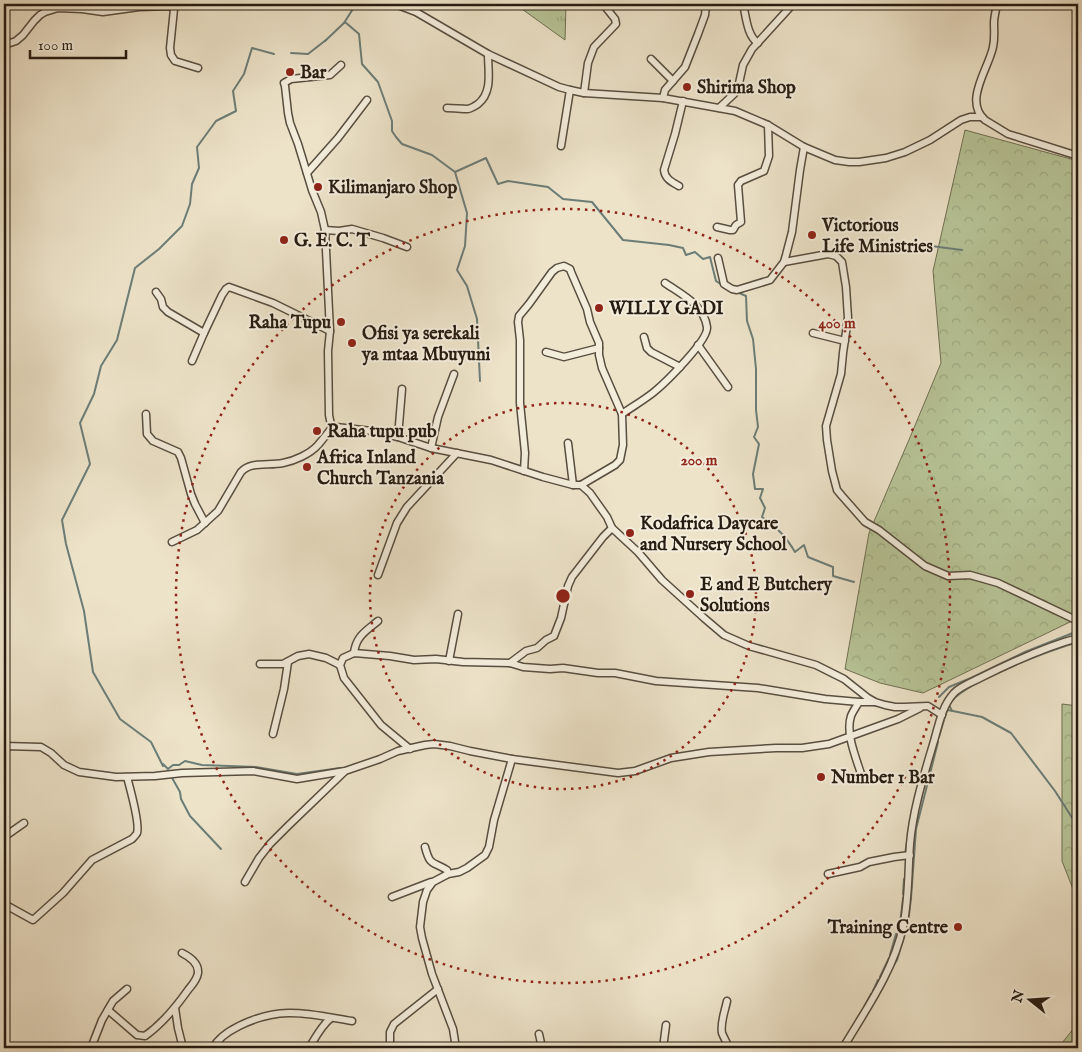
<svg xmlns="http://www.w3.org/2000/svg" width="1082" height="1052" font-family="'IM FELL English',serif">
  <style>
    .grass { fill: url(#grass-tufts); stroke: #6f7054 }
    .forest { fill: url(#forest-crowns); stroke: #6f7054 }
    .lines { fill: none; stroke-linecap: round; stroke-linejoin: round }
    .stream { stroke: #6c7d77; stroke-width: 2 }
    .minor-casing { stroke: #584e40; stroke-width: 9 }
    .minor { stroke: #f3eddc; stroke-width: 6 }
    .ring { fill: none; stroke: #8f2418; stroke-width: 2.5; stroke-dasharray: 2.5 5 }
    .poi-dot { fill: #8f2418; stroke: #f3eddc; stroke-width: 2 }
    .labels { text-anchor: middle; stroke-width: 4; stroke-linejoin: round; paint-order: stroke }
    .poi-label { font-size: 18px; font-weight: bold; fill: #271c12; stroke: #f3eddc; text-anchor: start }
    .centre { fill: #8f2418; stroke: #f3eddc; stroke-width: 2.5 }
    .ring-label { font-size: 15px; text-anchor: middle; font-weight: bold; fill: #8f2418; stroke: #f3eddc; stroke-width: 4; stroke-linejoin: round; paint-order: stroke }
  </style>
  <defs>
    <pattern id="grass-tufts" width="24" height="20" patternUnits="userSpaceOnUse" patternTransform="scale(1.25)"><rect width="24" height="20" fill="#b7c497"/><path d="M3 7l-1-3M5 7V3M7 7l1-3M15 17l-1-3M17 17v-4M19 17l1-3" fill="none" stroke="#9da881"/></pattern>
    <pattern id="forest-crowns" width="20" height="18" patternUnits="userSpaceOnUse" patternTransform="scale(1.25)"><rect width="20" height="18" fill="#b7c497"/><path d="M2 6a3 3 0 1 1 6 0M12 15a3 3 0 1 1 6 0" fill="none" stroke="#9da881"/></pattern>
  </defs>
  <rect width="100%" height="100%" fill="#ede3c9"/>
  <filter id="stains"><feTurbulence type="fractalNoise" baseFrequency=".004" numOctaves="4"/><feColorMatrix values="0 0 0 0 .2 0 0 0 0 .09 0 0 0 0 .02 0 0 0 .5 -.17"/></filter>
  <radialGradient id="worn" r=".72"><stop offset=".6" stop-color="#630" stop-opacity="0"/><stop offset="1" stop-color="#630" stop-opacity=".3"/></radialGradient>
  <polygon class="grass" points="515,4 566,4 565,40"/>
  <g class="forest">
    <polygon points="965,130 1078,161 1078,622 1070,622 923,693 880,683 845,669 869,533 911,435 941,363 933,271"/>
    <polygon points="1062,704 1078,706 1078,902 1062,861"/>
    <polygon points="1078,1023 1078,1048 1058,1048"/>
  </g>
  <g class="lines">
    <g class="stream">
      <polyline points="344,23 356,4"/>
      <polyline points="325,41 345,22 359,34 362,64 378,82 392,121 392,131 396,137 402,144 432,155 455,172 486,158 498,184 508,181 548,187 563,199 592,202 623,240 669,245 683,248 686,255 695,252 703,259 710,257 716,281 722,285"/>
      <polyline points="291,53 308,54 326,40"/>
      <polyline points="455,172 467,213 465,246 457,270 467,286 477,319 480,381"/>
      <polyline points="908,243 962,250"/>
      <path d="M737,292L746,296L747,321L753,339L756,369V410L758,427L754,437L759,444L753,474L755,489H763L760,498L765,508L762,517C777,528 785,535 795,552L804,545L808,557L833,567V576L854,582"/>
      <polyline points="939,697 949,687 971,678 1025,652 1078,631"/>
      <path d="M952,711L949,705C958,684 1054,649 1078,642"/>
      <polyline points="939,737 946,713 948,710 982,717 1011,733 1055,791 1078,827"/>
      <polyline points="163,764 168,769 173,765 179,765 185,761 202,765 256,767 297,774 340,768"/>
      <polyline points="163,766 151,742 120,719 93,672 84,611 66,544 62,520 90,464 80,423 94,394 101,366 117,340 135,268 159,249 182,226 190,204 192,184 199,168 197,147 216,121 236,111 233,91 244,74 252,48 274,54"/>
      <polyline points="171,776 180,792 181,799 190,816 221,849"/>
      <polyline points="905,854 907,842"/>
      <polyline points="903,894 904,879"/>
      <polyline points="906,926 909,915 911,898 916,829 938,742"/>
      <polyline points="897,931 901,916 903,898"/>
      <polyline points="890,955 896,934"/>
      <polyline points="892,968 897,960 905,933"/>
      <polyline points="880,977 889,958"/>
      <polyline points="873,991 878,980"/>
      <polyline points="864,1007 871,994"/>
      <polyline points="856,1020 862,1011"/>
      <polyline points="839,1047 849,1033"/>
    </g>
    <defs>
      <g id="minor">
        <polyline points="395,4 416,12 488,54 559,87 570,90 584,93 663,98 735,111 768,125 804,147 835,160 849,162 859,162 886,158 905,152 930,140 961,120 970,117 982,117"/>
        <path d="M743,4C746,16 747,36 758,43"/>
        <path d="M997,4C996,10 994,17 994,23C994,31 995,38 993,47C989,68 963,101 985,120L1008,134L1078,156"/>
        <polyline points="4,45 16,41 23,35 34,21 40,15 45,12 58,8 82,9 103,12 139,7 171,6 174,9 170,48 171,55 175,61 198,68"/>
        <polyline points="651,59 673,81"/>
        <polyline points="341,65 330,75 291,79 284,83 285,86 288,113 290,123 298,144 312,190 321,212 325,230 330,331 328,351 329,415 331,425 336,427 372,431 398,437 431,448 491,460 543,477 573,485 581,485 590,493 607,517 612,528 638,552 662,580 704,618 724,635 749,646 816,665 844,679 868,698 875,702 885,705 895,707 904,707 928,706 942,715"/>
        <polyline points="584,93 588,63 594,47 616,24 615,19 603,4"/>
        <polyline points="663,98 665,90 685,67 698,34 705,15 706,4"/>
        <path d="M447,108C454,108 461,109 468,109C472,108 475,106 478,104C493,92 488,71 488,54"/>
        <polyline points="719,108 734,94 738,88 743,65 752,49 793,4"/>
        <polyline points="561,146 570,90"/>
        <polyline points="307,173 338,138 367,100"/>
        <path d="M679,186C672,182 665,179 664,170L675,134L683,101"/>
        <polyline points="717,227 730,230 733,230 736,225 741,222 738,185 741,181 764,171 769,156 768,125"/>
        <polyline points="325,230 339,231 352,229 383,238 407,247"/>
        <polyline points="718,258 724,284 732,289 737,290 770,280 784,262 786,255 792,232 800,170 804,147"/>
        <polyline points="784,262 828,254 836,256 842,262 846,287 848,318 843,353 841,374 826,426 827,440 832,471 837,490 842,496 865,522 879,530 925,566 948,576 970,575 998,583 1078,621"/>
        <polyline points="156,292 161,299 163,307 168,312 204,333"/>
        <polyline points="813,333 845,341"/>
        <polyline points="644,337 647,348 651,352 680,367"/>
        <polyline points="698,345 728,387"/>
        <polyline points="546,352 564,357 599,348"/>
        <polyline points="192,361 204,333 222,295 226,289 229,287 273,303 330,331"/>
        <polyline points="146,414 147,434 153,441 178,452 181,458 191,494 195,504 205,523"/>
        <path d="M622,414C632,407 644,400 654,392C665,383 709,340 707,327C704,305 681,294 665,283"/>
        <polyline points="398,437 402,389"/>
        <polyline points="568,443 573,485"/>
        <polyline points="431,448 438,417 454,374"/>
        <polyline points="524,471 525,453 520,403 520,340 518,322 519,316 529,304 552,272 557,268 564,266 570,269 571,272 587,309 590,322 599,343 599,355 602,368 622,414 623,445 620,460 615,465 581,485"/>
        <path d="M172,542L197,530L218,511L241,472C251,461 268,466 283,463C294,461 310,454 318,445C323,439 328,433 333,426"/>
        <polyline points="378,575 397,523 407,507 457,453"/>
        <path d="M354,653C356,636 366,631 378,621"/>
        <polyline points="449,661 458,614"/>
        <polyline points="510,663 526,651 537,648 546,640 554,636 561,618 568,586 572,577 603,537 612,528"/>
        <polyline points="260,664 283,664 298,656 309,654 326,658 340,665"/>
        <path d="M859,702C856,707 853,711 851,716C845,734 857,760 862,777"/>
        <polyline points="273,734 284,689 288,662"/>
        <polyline points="4,746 41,747 51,753 64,765 79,772 116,777 155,776 182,773 253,771 297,779 345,771 380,759 398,751 425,745 434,744 450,746 470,751 512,759 618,773 635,771 671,758 709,752 776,748 802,748 829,744 898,719 920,708"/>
        <polyline points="410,749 381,725 344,678 340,665 343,658 354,653 390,656 414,660 436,659 463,662 510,663 523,667 550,669 563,668 598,673 615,673 656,681 758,688 825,699 859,702 874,702"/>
        <polyline points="4,837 24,823"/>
        <path d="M425,847C430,866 432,861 447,870L448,874"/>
        <polyline points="828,874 860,867 869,862 894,857 910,855"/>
        <polyline points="245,882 259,858 270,844 288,826 344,772"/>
        <polyline points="392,897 431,882"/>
        <path d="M4,904L33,920L63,893L92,860L132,839C134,837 136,835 137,833C140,824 130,788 127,777"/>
        <path d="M727,1001C725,1011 720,1023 722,1033C724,1038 727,1043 729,1048"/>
        <polyline points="175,1008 178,1028 183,1048"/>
        <path d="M108,1010L137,1035L145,1036C162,1024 176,1007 188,990C192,985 197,980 198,973C199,963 190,957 182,953"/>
        <polyline points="539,1034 542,1048"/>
        <polyline points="33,1047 35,1048"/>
        <polyline points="91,1048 102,1020 113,1001 127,989"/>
        <path d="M213,1048C218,1038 229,1031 239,1026C281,1005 309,1014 352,1021"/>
        <path d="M309,1048C316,1037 321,1026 331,1018"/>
        <polyline points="390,1048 390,1032 394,1024 438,989"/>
        <polyline points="456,1048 453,1029 432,974 422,938 420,927 423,902 427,890 433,882 448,874 459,872 467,868 485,855 489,847 494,820 512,759"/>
        <polyline points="663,1048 666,1025"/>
        <path d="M843,1048C866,1009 893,972 903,927C909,899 908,872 910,844C913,809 924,775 934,741C939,724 942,706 954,693C961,686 972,682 980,678C1012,662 1044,647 1078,638"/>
      </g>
    </defs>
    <use href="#minor" class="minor-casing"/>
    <use href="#minor" class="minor"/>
  </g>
  <g class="ring">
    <circle cx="563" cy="596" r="193"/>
    <circle cx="563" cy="596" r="387"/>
  </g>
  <g class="poi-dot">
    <circle cx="290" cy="72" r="5"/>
    <circle cx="687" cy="87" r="5"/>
    <circle cx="318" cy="187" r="5"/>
    <circle cx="812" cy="235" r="5"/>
    <circle cx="284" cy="240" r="5"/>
    <circle cx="599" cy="308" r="5"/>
    <circle cx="341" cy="322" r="5"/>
    <circle cx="352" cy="343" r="5"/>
    <circle cx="317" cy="431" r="5"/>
    <circle cx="307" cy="467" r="5"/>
    <circle cx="630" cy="533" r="5"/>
    <circle cx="690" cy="594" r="5"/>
    <circle cx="821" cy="777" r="5"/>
    <circle cx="958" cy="927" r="5"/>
  </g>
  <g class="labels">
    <g class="poi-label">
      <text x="300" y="78">Bar</text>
      <text x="697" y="93">Shirima Shop</text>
      <text x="328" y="193">Kilimanjaro Shop</text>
      <text x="822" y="231">Victorious<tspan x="822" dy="21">Life Ministries</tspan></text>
      <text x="294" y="246">G. E. C. T</text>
      <text x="609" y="314">WILLY GADI</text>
      <text x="331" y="328" text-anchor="end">Raha Tupu</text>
      <text x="362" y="339">Ofisi ya serekali<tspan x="362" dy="21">ya mtaa Mbuyuni</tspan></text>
      <text x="327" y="437">Raha tupu pub</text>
      <text x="317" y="463">Africa Inland<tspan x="317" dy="21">Church Tanzania</tspan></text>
      <text x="640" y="529">Kodafrica Daycare<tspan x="640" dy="21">and Nursery School</tspan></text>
      <text x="700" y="590">E and E Butchery<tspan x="700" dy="21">Solutions</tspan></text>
      <text x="831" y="783">Number 1 Bar</text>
      <text x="948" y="933" text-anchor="end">Training Centre</text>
    </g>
  </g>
  <circle cx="563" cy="596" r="8" class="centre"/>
  <g class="ring-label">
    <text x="837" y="328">400 m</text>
    <text x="699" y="465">200 m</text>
  </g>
  <rect width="1082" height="1052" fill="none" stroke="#ede3c9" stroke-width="20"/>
  <rect x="5" y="5" width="1072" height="1042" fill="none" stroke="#271c12" stroke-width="2.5"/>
  <rect x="10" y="10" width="1062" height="1032" fill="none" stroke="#271c12"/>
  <g transform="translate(1030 1000) rotate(287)" stroke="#f3eddc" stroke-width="4" paint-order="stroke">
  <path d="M0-4L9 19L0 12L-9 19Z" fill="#271c12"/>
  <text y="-8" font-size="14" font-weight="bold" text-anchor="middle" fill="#271c12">N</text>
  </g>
  <path d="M30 50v8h96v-8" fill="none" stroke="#271c12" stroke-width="2.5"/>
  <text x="38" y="50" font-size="15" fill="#271c12" stroke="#f3eddc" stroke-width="4" paint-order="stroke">100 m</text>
  <rect width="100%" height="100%" filter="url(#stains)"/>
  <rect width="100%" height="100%" fill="url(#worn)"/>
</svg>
